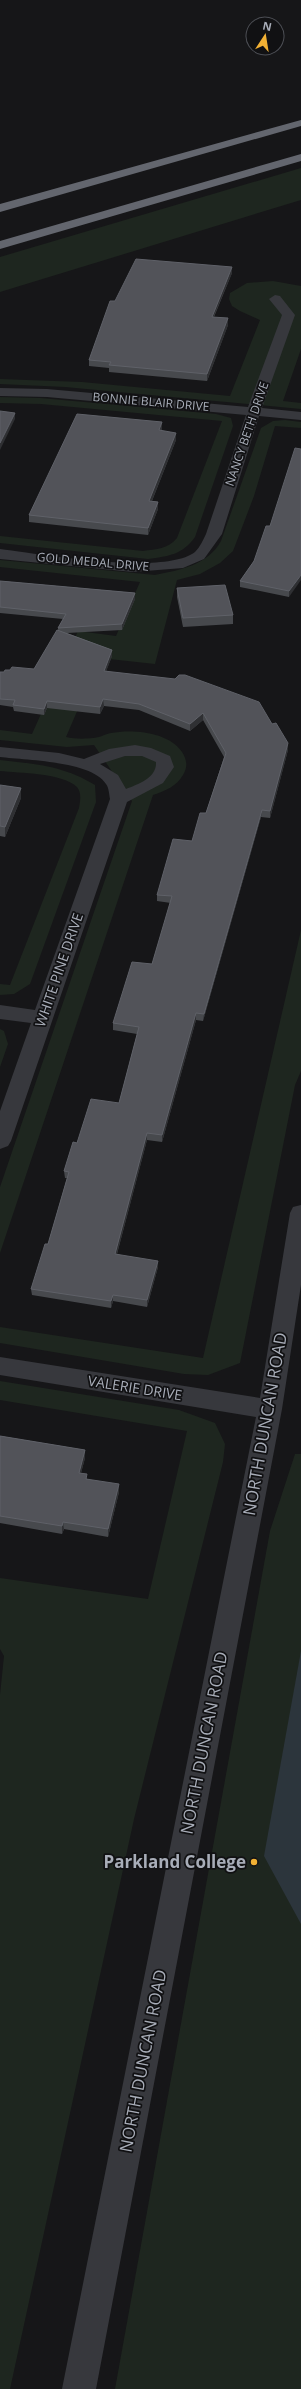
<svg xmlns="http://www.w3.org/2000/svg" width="301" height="2389" font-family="'Open Sans',sans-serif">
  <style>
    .green { fill: #1e261f }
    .water { fill: #2c353c }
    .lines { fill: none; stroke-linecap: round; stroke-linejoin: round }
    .minor { fill: #37383d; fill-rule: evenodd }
    .highway { fill: #63666e; fill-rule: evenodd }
    .wall { fill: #47494d }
    .shaded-wall { fill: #2f3033 }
    .building { fill: #525359; stroke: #5f6168 }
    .poi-dot { fill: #f2b134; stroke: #111113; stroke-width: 1.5 }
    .labels { text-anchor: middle; stroke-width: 3.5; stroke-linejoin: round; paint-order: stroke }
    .far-street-label { font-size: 12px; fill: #a8adb8; stroke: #111113 }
    .street-label { font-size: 14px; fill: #a8adb8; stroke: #111113 }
    .near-street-label { font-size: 17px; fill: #a8adb8; stroke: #111113 }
    .near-poi-label { font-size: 17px; font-weight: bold; fill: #a8adb8; stroke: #111113; text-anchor: end }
  </style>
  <rect width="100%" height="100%" fill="#161618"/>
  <g class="green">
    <polygon points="301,168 301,200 0,292 0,257"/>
    <polygon points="273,281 301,286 301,349 283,401 301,403 301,409 65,387 0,384 0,379 82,382 230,396 260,320 240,311 232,306 229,299 230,293 247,283"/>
    <path d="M0,397L40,398L216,414L231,418L233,426L195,537C182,555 169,556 148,559L0,543V536L143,551C156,549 168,549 177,538L222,421L41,404L0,403Z"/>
    <path d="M285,420L301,422V428L275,426L254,496L233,551L220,563L200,574L177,580L155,664L100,658L66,737C74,739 85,739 93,738C99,738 105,734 111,733C133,729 169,732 182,752C187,760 188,767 183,775C177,786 165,791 153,795L0,1253V1187L132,801L94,745L67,747L0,740V730L32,734L78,631L116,636L140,582L0,567V560L155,575C180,570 208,565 221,541L261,428L273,421Z"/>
    <path d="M0,760C36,764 64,766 95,785L96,802L30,984L14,994L0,995V984L10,985L79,808C80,802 82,793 77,787C63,773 19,773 0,771Z"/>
    <polygon points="301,930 301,1071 295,1085 240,1363 208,1375 184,1374 0,1343 0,1327 203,1358"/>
    <polygon points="0,1029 4,1031 8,1044 0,1067"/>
    <polygon points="0,1381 179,1410 215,1423 225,1444 223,1462 134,1819 10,2389 0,2389 0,1695 4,1656 0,1649 0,1578 148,1599 187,1431 0,1400"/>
    <polygon points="295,1454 301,1454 301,2389 115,2389 270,1531"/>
  </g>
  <polygon class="water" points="301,1651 301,1924 264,1856"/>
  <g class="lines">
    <g class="minor">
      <path d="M275,295L280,296L295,315L262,408L301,412V420L259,416L222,534L204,559L183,568L133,572L0,559V549C40,554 164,576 195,552C200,547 203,540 206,534L246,415L47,397L0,396V388L47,389L248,407L282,315L269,299Z"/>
      <path d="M135,745L151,748L170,756L174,767L163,783L127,802L11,1141L8,1146L0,1149V1111L31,1023L0,1019V1005L35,1010L110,799C109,794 109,788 106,784C92,761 25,760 0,757V747L59,753L84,759L109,749ZM125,756H142L156,762C157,778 138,784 126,789L118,775L100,764Z"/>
      <polygon points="301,1205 301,1285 282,1409 96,2389 62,2389 256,1417 0,1375 0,1357 260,1398 290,1213 293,1207"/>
    </g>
    <g class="highway">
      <polygon points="301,120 301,126 0,212 0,204"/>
      <polygon points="301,154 301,161 0,249 0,241"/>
    </g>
  </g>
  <g class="wall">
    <polygon points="232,273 214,317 228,325 207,381 109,372 109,368 89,366 89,360 115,301"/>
    <polygon points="162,429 162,431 176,440 152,501 158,502 158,509 148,535 29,522 29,515"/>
    <polygon points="301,449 289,597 240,587 240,581 254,561 270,526"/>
    <polygon points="0,581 23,583 135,593 135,599 122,630 67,633 112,650 112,656 106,671 288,750 270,818 261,817 203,1021 196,1020 162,1142 147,1140 117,1254 158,1267 147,1307 113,1301 111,1308 32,1295 31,1289 48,1244 67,1178 65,1178 64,1171 77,1143 119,1103 137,1034 113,1030 113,1023 152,964 171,903 157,901 157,895 192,841 206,813 224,757 203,720 190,731 139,710 104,706 100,714 47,708 44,715 14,711 13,707 0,705 0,672 4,672 10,670 34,669 58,630 58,628 63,619 0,613"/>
    <polygon points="177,588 233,615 233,624 183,627 177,597"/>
    <polygon points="0,785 21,788 21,798 5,837 0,836"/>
    <polygon points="0,1436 85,1450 85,1458 81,1473 87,1479 119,1492 108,1537 64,1529 62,1534 0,1523"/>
  </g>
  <g class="shaded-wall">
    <polygon points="232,267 232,273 211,323 212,317"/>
    <polygon points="228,318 228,325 207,381 207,374"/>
    <polygon points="15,413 15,419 0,450 0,443"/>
    <polygon points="162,422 162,429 159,437 159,430"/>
    <polygon points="176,433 176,440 149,508 149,501"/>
    <polygon points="158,502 158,509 148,535 148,528"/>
    <polygon points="301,575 301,580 289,597 289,591"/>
    <polygon points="135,593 135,599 122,630 122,624"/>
    <polygon points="112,650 112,656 104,677 104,671"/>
    <polygon points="103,699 104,706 100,714 100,707"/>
    <polygon points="47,701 47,708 44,715 44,709"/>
    <polygon points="203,713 203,720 190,731 190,724"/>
    <polygon points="288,743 288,750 270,818 270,811"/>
    <polygon points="21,788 21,798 5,837 5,827"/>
    <polygon points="262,810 261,817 203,1021 204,1014"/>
    <polygon points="196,1013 196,1020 162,1142 162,1135"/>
    <polygon points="147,1133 147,1140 115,1261 115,1254"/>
    <polygon points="158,1261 158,1267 147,1307 147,1300"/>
    <polygon points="113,1295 113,1301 111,1308 111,1301"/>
    <polygon points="85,1450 85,1458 79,1480 79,1473"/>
    <polygon points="119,1484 119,1492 108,1537 108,1529"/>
    <polygon points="63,1522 64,1529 62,1534 62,1526"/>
  </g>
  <g class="building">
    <polygon points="136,259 232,267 212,317 228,318 207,374 109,365 111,362 89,360 110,301 115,301"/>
    <polygon points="0,411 15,413 0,443"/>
    <polygon points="77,414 162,422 159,430 176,433 149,501 158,502 148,528 29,515"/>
    <polygon points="295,448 301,449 301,575 289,591 240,581 254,561 266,526 270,526"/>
    <polygon points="0,581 23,583 135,593 122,624 58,628 66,614 0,607"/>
    <polygon points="225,585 233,615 183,618 177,588"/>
    <polygon points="57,630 112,650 104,671 175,679 179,675 185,675 259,702 272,724 276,723 288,743 270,811 262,810 204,1014 196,1013 162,1135 147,1133 115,1254 158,1261 147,1300 113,1295 111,1301 31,1289 45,1244 48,1244 69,1172 64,1171 73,1142 77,1143 91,1099 119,1103 139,1027 113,1023 132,962 152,964 172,896 157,895 173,839 192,841 200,813 206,813 226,753 203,713 190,724 139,704 103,699 100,707 47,701 44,709 13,705 15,700 0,699 0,672 4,672 5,670 10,670 12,667 34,669"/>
    <polygon points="0,785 21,788 5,827 0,826"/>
    <polygon points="0,1436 85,1450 79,1473 87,1474 86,1479 119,1484 108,1529 63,1522 62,1526 0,1516"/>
  </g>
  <circle class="poi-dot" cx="254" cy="1862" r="4"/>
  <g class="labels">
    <g class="far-street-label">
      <text transform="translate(151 402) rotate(5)" y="4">BONNIE BLAIR DRIVE</text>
      <text transform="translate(247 434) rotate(-71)" y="4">NANCY BETH DRIVE</text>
      <text transform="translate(93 562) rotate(5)" y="4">GOLD MEDAL DRIVE</text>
    </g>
    <g class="street-label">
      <text transform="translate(59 970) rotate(-71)" y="5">WHITE PINE DRIVE</text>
      <text transform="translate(135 1388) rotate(9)" y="5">VALERIE DRIVE</text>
    </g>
    <g class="near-street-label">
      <text transform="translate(265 1424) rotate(-80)" y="6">NORTH DUNCAN ROAD</text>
      <text transform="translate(204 1743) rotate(-79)" y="6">NORTH DUNCAN ROAD</text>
      <text transform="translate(143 2061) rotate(-79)" y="6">NORTH DUNCAN ROAD</text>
    </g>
    <g class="near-poi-label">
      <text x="246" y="1868">Parkland College</text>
    </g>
  </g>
  <g transform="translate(265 36) rotate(12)"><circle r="19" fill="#111113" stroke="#4d4f55"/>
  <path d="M0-3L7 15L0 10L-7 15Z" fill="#f2b134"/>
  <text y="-6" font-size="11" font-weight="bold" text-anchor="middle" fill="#a8adb8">N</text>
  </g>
</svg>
